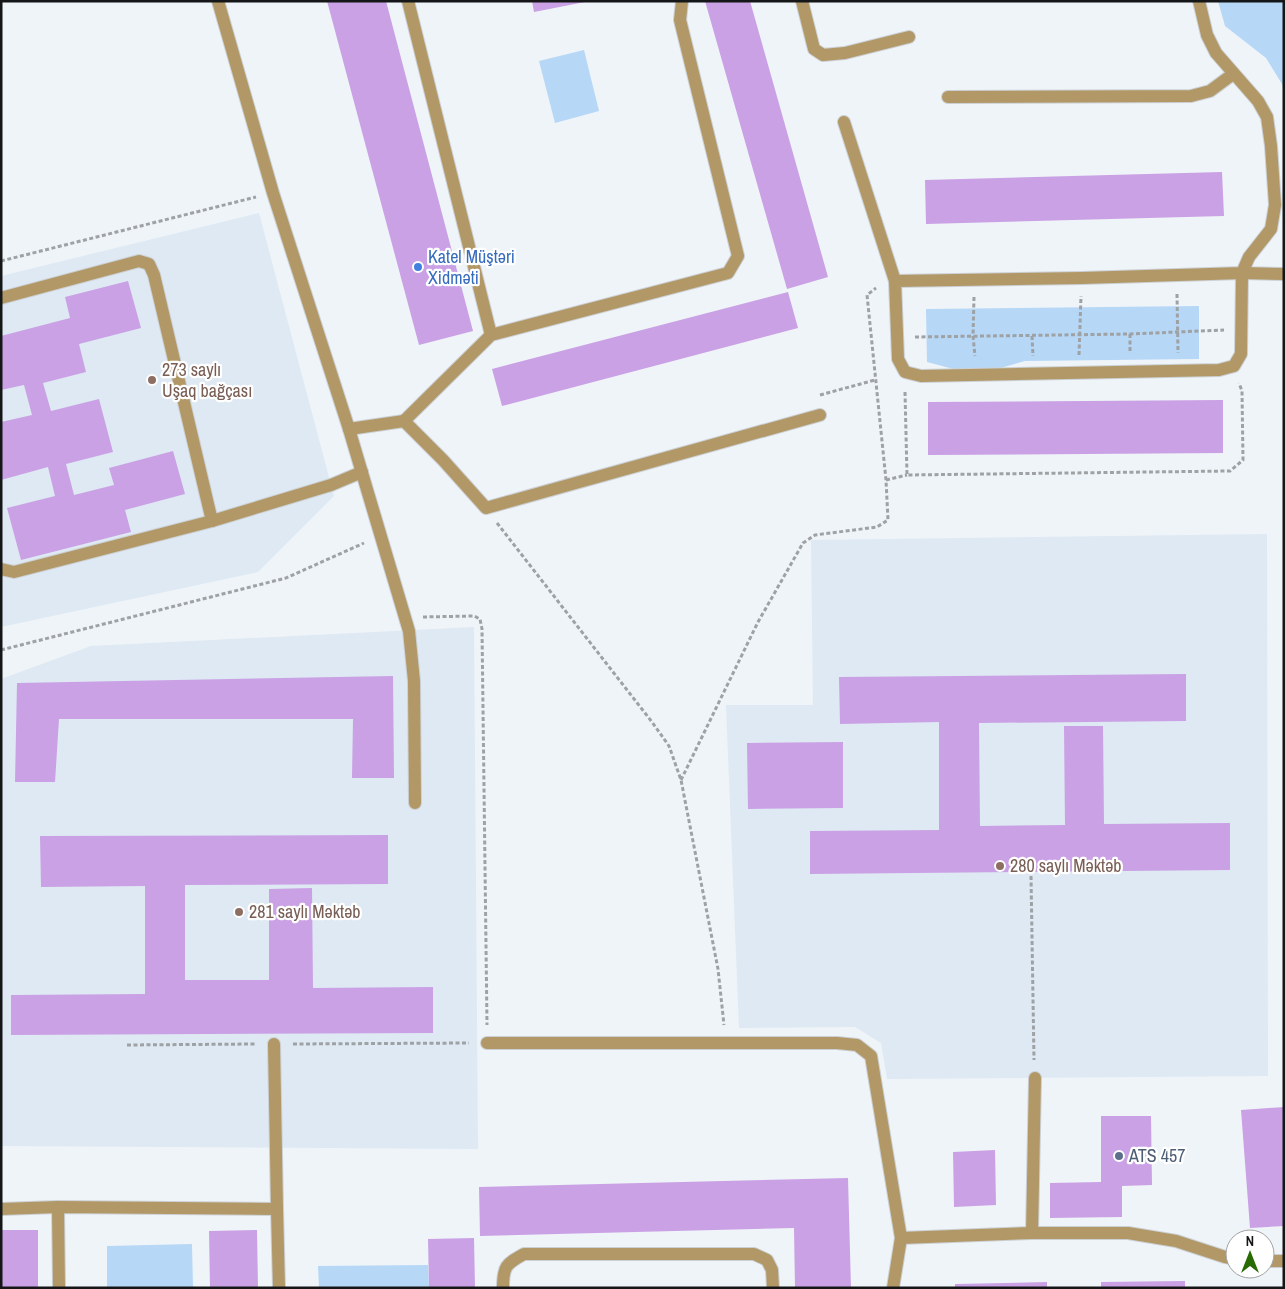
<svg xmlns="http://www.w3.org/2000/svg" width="1285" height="1289" font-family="'Archivo Narrow',sans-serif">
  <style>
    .built { fill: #dee9f3 }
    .green { fill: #b6d7f6 }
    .building { fill: #caa1e5 }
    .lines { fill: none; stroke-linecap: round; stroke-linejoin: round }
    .service-casing { stroke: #ccd0d4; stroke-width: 14 }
    .path { stroke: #9ea2a5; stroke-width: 3; stroke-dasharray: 4 2.5; stroke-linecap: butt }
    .service { stroke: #b19866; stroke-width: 12 }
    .shop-dot { fill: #3f7fe0; stroke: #fff; stroke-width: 2 }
    .education-dot { fill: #8d6e63; stroke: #fff; stroke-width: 2 }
    .service-dot { fill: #5c6f8a; stroke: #fff; stroke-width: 2 }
    .labels { text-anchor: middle; stroke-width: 4.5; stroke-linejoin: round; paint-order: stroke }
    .shop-label { font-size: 18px; fill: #366cbe; stroke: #fff; text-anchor: start }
    .education-label { font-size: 18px; fill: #785e54; stroke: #fff; text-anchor: start }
    .service-label { font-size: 18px; fill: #4e5e75; stroke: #fff; text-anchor: start }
  </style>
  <rect width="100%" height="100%" fill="#eff4f8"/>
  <g class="built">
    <polygon points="259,213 334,496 258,572 1,627 1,276"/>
    <polygon points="1267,534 1268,1076 887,1079 881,1043 855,1027 739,1028 726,705 813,705 811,540"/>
    <polygon points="474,627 478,1149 1,1146 1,679 91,646"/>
  </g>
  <g class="green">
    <polygon points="1218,1 1284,1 1284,92 1282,84 1266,58 1225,26"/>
    <polygon points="584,50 599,111 555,123 539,61"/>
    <polygon points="1199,306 1199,359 1025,361 976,375 927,362 926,309"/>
    <polygon points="192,1244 193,1288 107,1288 107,1246"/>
    <polygon points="428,1265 429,1288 319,1288 318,1266"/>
  </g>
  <g class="building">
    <polygon points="327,1 386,1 473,331 419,345"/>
    <polygon points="532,1 584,1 585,2 534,12"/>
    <polygon points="705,1 750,1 828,277 787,289"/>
    <polygon points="1222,172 1224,216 926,224 925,180"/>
    <polygon points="128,281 141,328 79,344 86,372 43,383 51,411 99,399 113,452 66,464 74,495 114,485 109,468 173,451 185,494 125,510 131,532 21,560 7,508 55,496 48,467 1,480 1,422 32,415 24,385 1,390 1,336 70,318 65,297"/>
    <polygon points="788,292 798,328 502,406 492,369"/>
    <polygon points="1223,400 1223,453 928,455 928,402"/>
    <polygon points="1186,674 1186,721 979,723 980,826 1065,825 1064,726 1103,726 1104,824 1230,823 1230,870 810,874 810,831 939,830 939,722 840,724 839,677"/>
    <polygon points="393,676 394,778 352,778 353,719 59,719 55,782 15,782 17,683"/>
    <polygon points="843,742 843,808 748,809 747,743"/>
    <polygon points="388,835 388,884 185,885 185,980 269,980 269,889 312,888 313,988 433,987 433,1033 11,1035 11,995 145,994 145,886 41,887 40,836"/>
    <polygon points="1284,1107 1284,1226 1250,1228 1241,1110"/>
    <polygon points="1101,1116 1151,1116 1152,1185 1122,1186 1122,1217 1050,1218 1050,1183 1101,1182"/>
    <polygon points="995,1150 996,1205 954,1207 953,1152"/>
    <polygon points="848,1178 851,1288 795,1288 794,1228 480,1236 479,1187"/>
    <rect x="1" y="1230" width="37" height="58"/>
    <polygon points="257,1230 258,1288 210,1288 209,1231"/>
    <polygon points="474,1238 475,1288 429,1288 428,1239"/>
    <polygon points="1185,1281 1185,1288 1101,1288 1101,1282"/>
    <polygon points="1047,1282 1047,1288 955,1288 955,1284"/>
  </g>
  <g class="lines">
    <defs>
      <g id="service">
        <polyline points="218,1 273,193 349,429 409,631 414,681 415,803"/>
        <polyline points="408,1 491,335"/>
        <polyline points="802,1 814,49 823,55 845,53 909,37"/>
        <polyline points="1199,1 1207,35 1216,53 1258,101 1267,117 1271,146 1275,205 1271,229 1249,257 1242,273 1241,354 1234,366 1219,370 921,376 905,372 898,359 895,281 1082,278 1242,273 1284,274"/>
        <polyline points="948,97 1191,96 1210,91 1233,74"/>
        <polyline points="844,122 895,281"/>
        <polyline points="1,298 139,261 149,264 154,275 212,521"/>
        <polyline points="404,421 491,335 728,273 738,256 680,20 682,1"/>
        <polyline points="349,429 404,421 443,460 486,508 820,415"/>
        <polyline points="1,569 14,572 212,521 331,485 362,472"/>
        <polyline points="487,1043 837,1043 857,1045 871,1056 901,1238 893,1288"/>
        <polyline points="274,1044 277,1209"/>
        <polyline points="58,1207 59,1288"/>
        <polyline points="1,1209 58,1207 277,1209 279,1288"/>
        <polyline points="1032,1233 1035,1078"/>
        <polyline points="901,1238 1032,1233 1128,1233 1176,1241 1225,1257 1235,1259"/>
        <polyline points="1265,1261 1284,1261"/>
        <path d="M503,1288C503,1266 506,1264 524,1254H754L767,1260L772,1270L773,1288"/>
      </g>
    </defs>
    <use href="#service" class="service-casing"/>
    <g class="path">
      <polyline points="1,261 256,197"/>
      <polyline points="1177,294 1178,353"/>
      <polyline points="974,297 973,336 975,356"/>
      <polyline points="1130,334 1130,353"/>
      <polyline points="1032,336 1033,356"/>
      <polyline points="915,337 1130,334 1224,330"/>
      <polyline points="1079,355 1081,296"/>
      <polyline points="905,392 907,475 1230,471 1243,460 1242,391 1239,383"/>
      <polyline points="820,395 875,380"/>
      <polyline points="886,480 907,475"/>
      <polyline points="497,523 652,722 669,746 681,780 718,969 724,1025"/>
      <polyline points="423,617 474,616 480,619 482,629 487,1025"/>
      <polyline points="1,650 286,578 364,543"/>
      <polyline points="681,780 758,622 803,543 815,535 877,527 888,520 886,480 867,295 876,288"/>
      <polyline points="1031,876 1034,1060"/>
      <polyline points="293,1044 469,1043"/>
      <polyline points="127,1045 256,1044"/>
    </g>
    <use href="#service" class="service"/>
  </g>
  <circle class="shop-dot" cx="418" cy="267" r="5"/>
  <g class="education-dot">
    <circle cx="152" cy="380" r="5"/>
    <circle cx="1000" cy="866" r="5"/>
    <circle cx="239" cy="912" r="5"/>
  </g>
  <circle class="service-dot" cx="1119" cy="1156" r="5"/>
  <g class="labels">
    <g class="shop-label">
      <text x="428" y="263">Katel Müştəri<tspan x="428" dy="21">Xidməti</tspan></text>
    </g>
    <g class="education-label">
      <text x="162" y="376">273 saylı<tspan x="162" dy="21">Uşaq bağçası</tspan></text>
      <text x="1010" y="872">280 saylı Məktəb</text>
      <text x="249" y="918">281 saylı Məktəb</text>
    </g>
    <g class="service-label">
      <text x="1129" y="1162">ATS 457</text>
    </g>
  </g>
  <rect width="1285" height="1289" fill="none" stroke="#151618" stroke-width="5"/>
  <g transform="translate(1250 1254)"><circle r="24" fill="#ffffff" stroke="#a1a2a3"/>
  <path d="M0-4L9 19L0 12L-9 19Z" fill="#276b02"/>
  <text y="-8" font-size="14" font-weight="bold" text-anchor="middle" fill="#151618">N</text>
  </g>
</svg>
